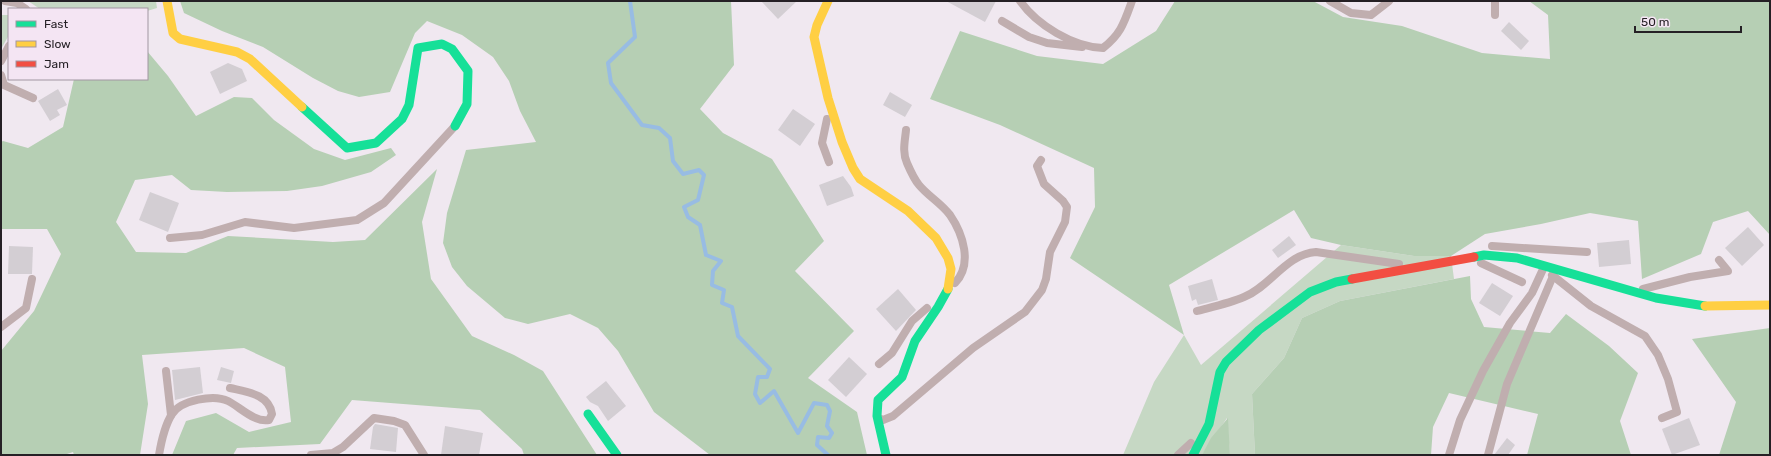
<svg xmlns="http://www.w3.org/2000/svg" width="1771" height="456" font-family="Rubik,sans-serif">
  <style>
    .green { fill: #c6d8c4 }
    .forest { fill: #b6cfb4 }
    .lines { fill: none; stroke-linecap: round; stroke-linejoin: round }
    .stream { stroke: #98bce3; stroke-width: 4 }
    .building { fill: #d3ced3 }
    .lane { stroke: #c0aeaf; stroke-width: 8 }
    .fast { stroke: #16e098; stroke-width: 9 }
    .slow { stroke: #ffcf43; stroke-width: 9 }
    .jam { stroke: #f24e42; stroke-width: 9 }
  </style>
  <rect width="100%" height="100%" fill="#f0e8f0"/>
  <g class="green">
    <polygon points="28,1 156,1 157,8 147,11 147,9 40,9"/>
    <polygon points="1,15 9,15 9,35 1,49"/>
    <polygon points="1341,245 1414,256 1451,256 1454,279 1340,301 1302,318 1284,358 1252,394 1255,455 1230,455 1227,418 1202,455 1123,455 1154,382 1184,335 1201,365"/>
  </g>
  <g class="forest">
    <polygon points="180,1 731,1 734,65 700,109 723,133 772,159 824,241 795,271 854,331 808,378 857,412 867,455 710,455 654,412 618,351 598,328 570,314 528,324 505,318 467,286 452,267 443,243 447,213 466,150 536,142 520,111 509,81 493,57 462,35 427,21 415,33 390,92 359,97 338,91 313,78 263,47 222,31 184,13"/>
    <polygon points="1175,1 1313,1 1343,17 1402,26 1482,53 1550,59 1548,15 1529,1 1770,1 1770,235 1748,211 1713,222 1701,254 1642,279 1638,221 1590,213 1541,224 1485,234 1451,256 1414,256 1341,245 1311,238 1294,210 1169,285 1184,335 1070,258 1095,207 1094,168 1000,125 930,99 960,31 1037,56 1103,64 1156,31"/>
    <polygon points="147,51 168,76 196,116 234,97 252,98 274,120 314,149 345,160 391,148 396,155 371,172 322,186 287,191 227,192 191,190 172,175 135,180 116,222 136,252 186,253 228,236 333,242 365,240 437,169 422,222 431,279 472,336 514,355 543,371 597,455 524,455 522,449 480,410 352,400 320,444 237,448 233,455 172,455 186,421 216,413 249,432 291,422 285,367 244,348 142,355 148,404 140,455 74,455 73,452 64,455 1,455 1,351 34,311 61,254 47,229 1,229 1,142 3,141 28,148 63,127 74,79 147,79"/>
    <polygon points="1470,276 1471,299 1484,327 1550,333 1566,314 1609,346 1638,373 1620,421 1631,455 1527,455 1538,414 1449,393 1433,427 1431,455 1255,455 1252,394 1284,358 1302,318 1340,301"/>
    <polygon points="1770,328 1770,455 1719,455 1736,402 1692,339"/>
    <polygon points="1228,418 1230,455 1202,455 1211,438"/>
  </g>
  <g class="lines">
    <polyline class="stream" points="630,1 635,37 608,63 611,83 642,125 659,128 670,138 673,161 683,174 699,170 704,175 698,200 684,207 688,217 700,225 706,255 721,261 713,271 712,285 724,290 722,303 732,307 738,336 770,369 767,377 758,377 755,394 760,403 774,391 798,433 814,403 827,405 830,411 827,426 832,433 829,438 818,437 817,445 828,455"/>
  </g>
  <g class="building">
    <polygon points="761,1 797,1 778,19"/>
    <polygon points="946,1 996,1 985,22"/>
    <polygon points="1509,22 1529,41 1521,50 1501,31"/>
    <polygon points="228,63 242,69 247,81 220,94 210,72"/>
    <polygon points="58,89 67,105 57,110 60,115 50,121 38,101"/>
    <polygon points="890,92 912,105 905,117 883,105"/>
    <polygon points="793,109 815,124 800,146 778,130"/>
    <polygon points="843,176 851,187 854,196 827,206 819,185"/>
    <polygon points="150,192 179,203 168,232 139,220"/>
    <polygon points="1748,227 1764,245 1742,266 1725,248"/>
    <polygon points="1289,236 1296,245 1278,258 1272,250"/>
    <polygon points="1629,240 1631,264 1599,267 1597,243"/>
    <polygon points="9,246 33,247 32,274 8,274"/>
    <polygon points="1212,279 1218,300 1198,305 1196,299 1192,301 1188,286"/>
    <polygon points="1492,283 1513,296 1500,316 1479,303"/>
    <polygon points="898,289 916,310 896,331 876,309"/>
    <polygon points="849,357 867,374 846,397 828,380"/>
    <polygon points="200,367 203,393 175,400 172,370"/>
    <polygon points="221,367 234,371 231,383 217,380"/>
    <polygon points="606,381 626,406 608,421 598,406 590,402 586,397"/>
    <polygon points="1689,418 1700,445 1672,455 1662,429"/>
    <polygon points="375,424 398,428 396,452 370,449 373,427"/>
    <polygon points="445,426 483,433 479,455 441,455"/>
    <polygon points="1507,438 1515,445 1508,455 1494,455"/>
  </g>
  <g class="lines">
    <g class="lane">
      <polyline points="5,1 17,3 26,9"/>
      <path d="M1020,1C1037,25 1073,47 1103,48C1121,34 1124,23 1132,1"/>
      <polyline points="1330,1 1351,13 1371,15 1389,1"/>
      <polyline points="1495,15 1495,1"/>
      <polyline points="1002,21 1029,37 1047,43 1082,47"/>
      <polyline points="1,61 9,46"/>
      <polyline points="1,75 4,85 33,98"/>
      <polyline points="827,119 822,143 829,162"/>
      <path d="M906,130C905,141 902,152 907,163C910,170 914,179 919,185C928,196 941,203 950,215C963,234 973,264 955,283"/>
      <polyline points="170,238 202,235 245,222 294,228 357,220 384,203 455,126"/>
      <polyline points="1492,246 1587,252"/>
      <polyline points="1481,263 1522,282"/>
      <polyline points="1552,275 1591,306 1645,336 1658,355 1668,379 1677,412 1662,418"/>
      <polyline points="1643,289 1690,277 1728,271 1719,260"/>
      <path d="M1197,311C1212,307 1230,303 1244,297C1271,286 1286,254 1316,252L1399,264"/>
      <polyline points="1,327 26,308 32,279"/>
      <polyline points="879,364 892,353 912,321 927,308"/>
      <polyline points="166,371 171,415"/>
      <polyline points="879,418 883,420 893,416 973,348 1025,312 1042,290 1046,279 1050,252 1065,222 1067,207 1063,201 1044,184 1037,166 1041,160"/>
      <path d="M159,455C161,443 165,425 172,414C181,400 214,394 228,401C240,407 255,423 269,420L272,414C269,394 247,392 230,388"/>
      <polyline points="311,455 333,453 343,447 374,418 394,421 405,425 424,455"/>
      <polyline points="1178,455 1191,443"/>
      <polyline points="1449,455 1460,420 1483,371 1510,323 1532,293 1544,267"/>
      <polyline points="1488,455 1507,384 1553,276"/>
    </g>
    <g class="fast">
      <polyline points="302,107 347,148 376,143 402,119 409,105 418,48 442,44 452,49 468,71 467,104 455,126"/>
      <polyline points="1474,257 1484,255 1517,258 1656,298 1705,306"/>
      <polyline points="588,414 617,455"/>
      <polyline points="886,455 877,416 878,400 902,377 915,341 938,307 948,289"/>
      <polyline points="1193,455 1209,424 1220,372 1226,362 1259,330 1310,292 1336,282 1352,279"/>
    </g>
    <g class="slow">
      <polyline points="167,1 173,33 180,39 237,52 250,59 302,107"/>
      <polyline points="828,1 817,25 814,37 828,98 842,142 853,168 860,179 908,211 936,238 948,258 951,269 948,289"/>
      <polyline points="1705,306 1770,305"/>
    </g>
    <polyline class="jam" points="1352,279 1474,257"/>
  </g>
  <rect width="1771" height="456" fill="none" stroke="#252025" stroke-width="4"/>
  <rect x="8" y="8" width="140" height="72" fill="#f4e5f3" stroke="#a196a1"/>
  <rect x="16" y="21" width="20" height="6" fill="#16e098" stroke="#a196a1"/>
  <text x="44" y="28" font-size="12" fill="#252025">Fast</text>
  <rect x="16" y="41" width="20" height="6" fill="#ffcf43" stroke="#a196a1"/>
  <text x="44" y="48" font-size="12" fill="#252025">Slow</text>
  <rect x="16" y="61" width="20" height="6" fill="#f24e42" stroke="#a196a1"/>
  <text x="44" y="68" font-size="12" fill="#252025">Jam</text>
  <path d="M1635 26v6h106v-6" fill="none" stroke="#252025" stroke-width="2"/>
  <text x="1641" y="26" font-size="12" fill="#252025" stroke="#f4e5f3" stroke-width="3" paint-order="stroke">50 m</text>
</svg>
